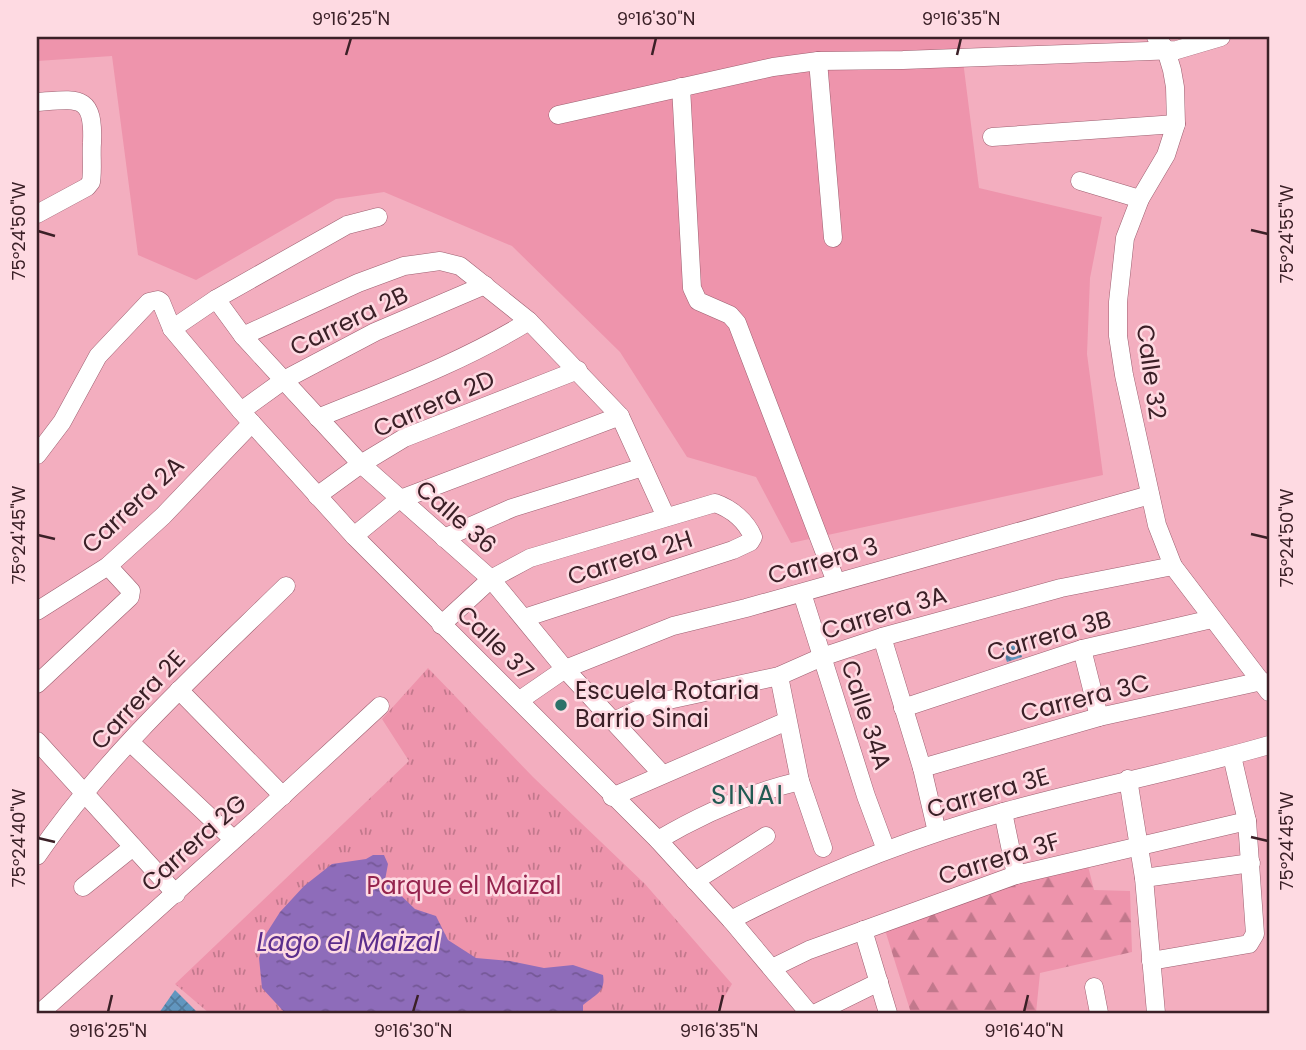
<svg xmlns="http://www.w3.org/2000/svg" width="1306" height="1050" font-family="Poppins,sans-serif">
  <style>
    .grass { fill: #ee94ac }
    .forest { fill: url(#forest-firs) }
    .park { fill: url(#park-tufts) }
    .water { fill: url(#water-ripples) }
    .building { fill: url(#building-cross-hatch) }
    .lines { fill: none; stroke-linecap: round; stroke-linejoin: round }
    .minor-casing { stroke: #9d5f70; stroke-width: 19 }
    .minor { stroke: #fff; stroke-width: 18 }
    .ticks { fill: none; stroke: #3b2027; stroke-width: 2.5 }
    .poi-dot { fill: #2c7269; stroke: #fedae2; stroke-width: 2.5 }
    .labels { text-anchor: middle; stroke-width: 5; stroke-linejoin: round; paint-order: stroke }
    .street-label { font-size: 24px; fill: #3b2027; stroke: #fedae2 }
    .poi-label { font-size: 24px; fill: #3b2027; stroke: #fedae2; text-anchor: start }
    .park-label { font-size: 24px; fill: #95244e; stroke: #fedae2 }
    .neighbourhood-label { font-size: 26px; letter-spacing: 2px; fill: #225a53; stroke: #fedae2 }
    .water-label { font-size: 26px; font-style: italic; fill: #5b2d8c; stroke: #fedae2 }
    .neatline { fill: none; stroke: #3b2027; stroke-width: 2.5 }
    .ticks-label { font-size: 18px; text-anchor: middle; fill: #3b2027 }
  </style>
  <defs>
    <pattern id="forest-firs" width="22" height="20" patternUnits="userSpaceOnUse" patternTransform="scale(1.75)"><rect width="22" height="20" fill="#ee94ac"/><path d="M5 1l3.5 6h-7zM16 11l3.5 6h-7z" fill="#c2788c"/></pattern>
    <pattern id="park-tufts" width="24" height="20" patternUnits="userSpaceOnUse" patternTransform="scale(1.75)"><rect width="24" height="20" fill="#ee94ac"/><path d="M3 7l-1-3M5 7V3M7 7l1-3M15 17l-1-3M17 17v-4M19 17l1-3" fill="none" stroke="#c2788c"/></pattern>
    <pattern id="water-ripples" width="26" height="14" patternUnits="userSpaceOnUse" patternTransform="scale(1.75)"><rect width="26" height="14" fill="#8e6cba"/><path d="M2 4q2-2 4 0t4 0M15 11q2-2 4 0t4 0" fill="none" stroke="#755897"/></pattern>
    <pattern id="building-cross-hatch" width="8" height="8" patternUnits="userSpaceOnUse" patternTransform="scale(1.75)"><rect width="8" height="8" fill="#6196bf"/><path d="M0 0l8 8M0 8l8-8" fill="none" stroke="#517a9b"/></pattern>
  </defs>
  <rect width="100%" height="100%" fill="#f3aebf"/>
  <polygon class="grass" points="37,37 960,37 979,188 1102,217 1090,278 1087,354 1103,475 791,543 756,477 687,457 620,352 512,246 384,192 336,199 196,280 138,255 112,56 37,61"/>
  <polygon class="forest" points="1088,866 1094,890 1130,891 1132,952 1040,973 1036,1013 911,1013 885,930 1018,881"/>
  <polygon class="park" points="428,668 533,777 645,884 732,984 715,1013 209,1013 175,984 409,761 382,719"/>
  <path class="water" d="M373,855H384L388,864L385,880L415,909L436,916L448,940L476,958L510,961L544,968L573,965L603,975C606,992 595,995 583,1005V1013H285L262,988L259,958L266,934L280,912L304,886L332,864L366,859Z"/>
  <g class="building">
    <polygon points="1018,641 1022,657 1007,662 1002,646"/>
    <polygon points="175,990 198,1013 159,1013"/>
  </g>
  <g class="lines">
    <defs>
      <g id="minor">
        <polyline points="1156,37 1166,50 1172,70 1175,87 1176,124 1166,155 1140,199 1125,238 1118,302 1118,336 1124,375 1157,525 1173,566 1269,692"/>
        <polyline points="818,61 833,238"/>
        <polyline points="681,87 692,288 698,301 730,315 737,323 836,582"/>
        <path d="M37,102C79,99 94,94 92,143C91,156 93,169 91,182L87,187L37,214"/>
        <polyline points="558,115 773,67 818,61 903,60 1177,50 1221,37"/>
        <polyline points="992,137 1176,124"/>
        <polyline points="1080,181 1140,199"/>
        <polyline points="216,299 243,336 361,464 491,579 565,669 662,774"/>
        <polyline points="172,329 216,299 347,225 378,217"/>
        <polyline points="243,336 358,283 404,266 440,261 460,266 529,321 620,416 666,517"/>
        <polyline points="241,411 284,380 375,332 485,285"/>
        <path d="M318,418C389,389 463,362 529,321"/>
        <polyline points="37,455 62,422 98,356 149,302 158,300 161,302 172,329 241,411 354,536 658,840 731,920 809,1013"/>
        <polyline points="317,496 361,464 404,438 578,370"/>
        <polyline points="354,536 398,500 620,416"/>
        <polyline points="444,538 512,508 643,467"/>
        <polyline points="802,593 866,796 886,850"/>
        <polyline points="37,611 108,566 163,516 252,423"/>
        <path d="M441,625L491,579L530,558L715,503C732,509 746,521 753,537L750,542L733,550L524,618"/>
        <polyline points="882,637 922,768 937,832"/>
        <polyline points="1082,649 1099,717"/>
        <polyline points="779,676 800,781 823,848"/>
        <polyline points="37,684 130,597 131,591 108,566"/>
        <polyline points="179,690 283,796"/>
        <polyline points="520,700 565,669 673,626 746,608 1150,495"/>
        <polyline points="903,708 1082,649 1212,619"/>
        <polyline points="614,721 650,704 779,676 822,657 882,637 1061,588 1173,566"/>
        <polyline points="37,741 176,894"/>
        <polyline points="131,743 233,839"/>
        <polyline points="922,768 1099,717 1262,681"/>
        <polyline points="1128,779 1144,878 1156,1013"/>
        <polyline points="612,797 787,721"/>
        <polyline points="1003,812 1016,875"/>
        <path d="M658,840C702,814 749,793 800,781"/>
        <path d="M37,856C106,755 199,671 286,586"/>
        <polyline points="1144,878 1251,863"/>
        <polyline points="695,881 766,836"/>
        <polyline points="83,887 133,847"/>
        <path d="M731,920C819,874 911,838 1007,811C1094,787 1183,770 1269,745"/>
        <polyline points="863,930 888,1013"/>
        <polyline points="1151,961 1249,944 1255,934 1247,821 1232,756"/>
        <polyline points="772,968 809,950 1016,875 1247,821"/>
        <polyline points="1094,987 1099,1013"/>
        <path d="M40,1013C155,912 268,810 380,706"/>
        <polyline points="816,1013 879,982"/>
      </g>
    </defs>
    <use href="#minor" class="minor-casing"/>
    <use href="#minor" class="minor"/>
  </g>
  <path class="ticks" d="M346,55L351,38M652,55L656,38M957,55L961,38M1251,230L1268,234M38,231L55,236M1251,534L1268,538M38,535L55,539M1251,837L1268,841M38,838L55,842M108,1012L112,995M413,1012L418,995M719,1012L723,995M1024,1012L1028,995"/>
  <circle class="poi-dot" cx="561" cy="705" r="7"/>
  <g class="labels">
    <g class="street-label">
      <text transform="translate(349 321) rotate(-26)" y="8">Carrera 2B</text>
      <text transform="translate(1151 372) rotate(82)" y="8">Calle 32</text>
      <text transform="translate(434 404) rotate(-24)" y="8">Carrera 2D</text>
      <text transform="translate(133 505) rotate(-43)" y="8">Carrera 2A</text>
      <text transform="translate(456 517) rotate(41)" y="8">Calle 36</text>
      <text transform="translate(630 558) rotate(-18)" y="8">Carrera 2H</text>
      <text transform="translate(823 561) rotate(-16)" y="8">Carrera 3</text>
      <text transform="translate(884 613) rotate(-17)" y="8">Carrera 3A</text>
      <text transform="translate(1049 636) rotate(-16)" y="8">Carrera 3B</text>
      <text transform="translate(495 643) rotate(44)" y="8">Calle 37</text>
      <text transform="translate(1085 698) rotate(-14)" y="8">Carrera 3C</text>
      <text transform="translate(138 700) rotate(-47)" y="8">Carrera 2E</text>
      <text transform="translate(866 715) rotate(72)" y="8">Calle 34A</text>
      <text transform="translate(988 793) rotate(-16)" y="8">Carrera 3E</text>
      <text transform="translate(194 843) rotate(-42)" y="8">Carrera 2G</text>
      <text transform="translate(999 859) rotate(-17)" y="8">Carrera 3F</text>
    </g>
    <g class="poi-label">
      <text x="575" y="699">Escuela Rotaria<tspan x="575" dy="28">Barrio Sinai</tspan></text>
    </g>
    <g class="park-label">
      <text x="464" y="894">Parque el Maizal</text>
    </g>
    <g class="neighbourhood-label">
      <text x="748" y="804">SINAI</text>
    </g>
    <g class="water-label">
      <text x="348" y="951">Lago el Maizal</text>
    </g>
  </g>
  <rect width="1306" height="1050" fill="none" stroke="#fedae2" stroke-width="77"/>
  <rect x="38" y="38" width="1230" height="974" class="neatline"/>
  <g class="ticks-label">
    <text x="351" y="25">9°16'25"N</text>
    <text x="656" y="25">9°16'30"N</text>
    <text x="961" y="25">9°16'35"N</text>
    <text transform="translate(19 231) rotate(-90)" y="6">75°24'50"W</text>
    <text transform="translate(1287 234) rotate(-90)" y="6">75°24'55"W</text>
    <text transform="translate(19 535) rotate(-90)" y="6">75°24'45"W</text>
    <text transform="translate(1287 538) rotate(-90)" y="6">75°24'50"W</text>
    <text transform="translate(19 838) rotate(-90)" y="6">75°24'40"W</text>
    <text transform="translate(1287 841) rotate(-90)" y="6">75°24'45"W</text>
    <text x="108" y="1037">9°16'25"N</text>
    <text x="413" y="1037">9°16'30"N</text>
    <text x="719" y="1037">9°16'35"N</text>
    <text x="1024" y="1037">9°16'40"N</text>
  </g>
</svg>
